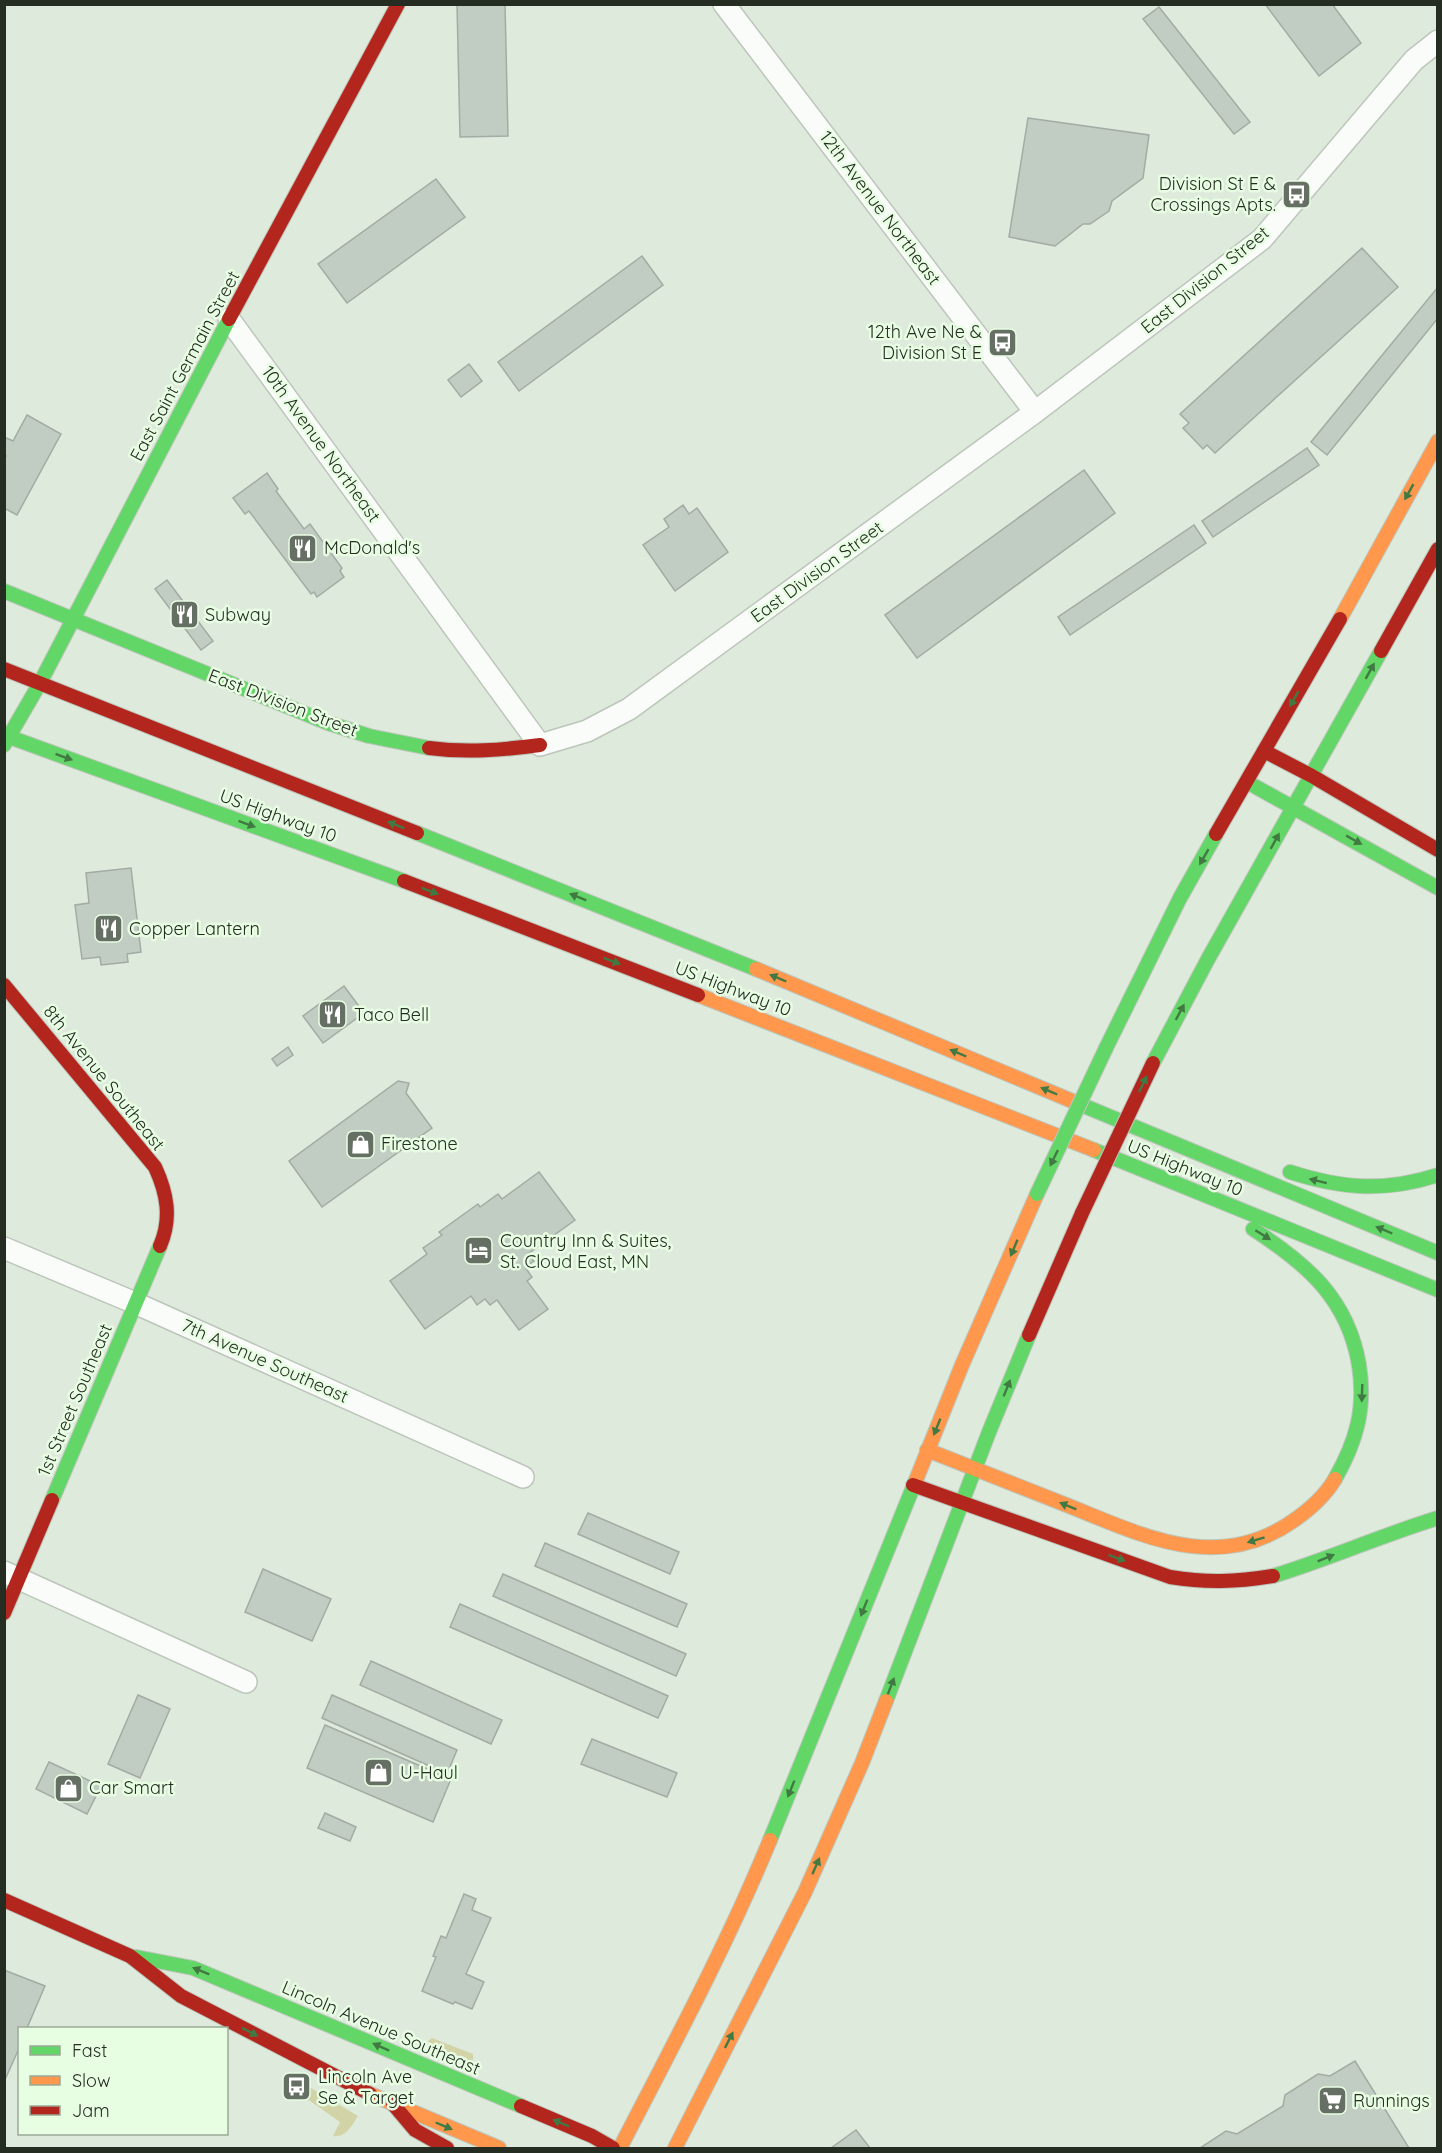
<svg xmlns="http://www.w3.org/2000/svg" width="1442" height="2153" font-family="Quicksand,sans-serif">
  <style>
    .green { fill: #d3d3a8 }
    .building { fill: #c1ccc3; stroke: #a2aca3; stroke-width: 1.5 }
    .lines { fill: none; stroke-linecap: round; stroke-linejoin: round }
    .street-casing { stroke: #bdc6bb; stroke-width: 24 }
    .fast-casing { stroke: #bdc6bb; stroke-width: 16 }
    .slow-casing { stroke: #bdc6bb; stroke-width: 16 }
    .jam-casing { stroke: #bdc6bb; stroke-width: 16 }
    .street { stroke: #fafcfa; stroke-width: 21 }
    .fast { stroke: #63d668; stroke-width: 14 }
    .slow { stroke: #ff974d; stroke-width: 14 }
    .jam { stroke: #b3261e; stroke-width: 14 }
    .fast-bridge-casing { stroke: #bfc6be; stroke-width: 16; stroke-linecap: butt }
    .jam-bridge-casing { stroke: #bfc6be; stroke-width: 16; stroke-linecap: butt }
    .fast-bridge { stroke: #63d668; stroke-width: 14 }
    .jam-bridge { stroke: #b3261e; stroke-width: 14 }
    .oneway { fill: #417942 }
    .labels { text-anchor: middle; stroke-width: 5; stroke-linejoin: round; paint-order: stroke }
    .poi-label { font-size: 18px; fill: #252d23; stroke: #e8fee3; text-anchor: start }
    .street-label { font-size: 18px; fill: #252d23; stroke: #e8fee3 }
  </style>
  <rect width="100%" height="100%" fill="#deeadc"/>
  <g class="green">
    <polygon points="432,2038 473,2054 473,2062 434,2046 428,2041"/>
    <path d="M309,2088H311L358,2116C352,2125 346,2138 333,2136L340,2122L303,2096Z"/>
  </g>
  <g class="building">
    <polygon points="457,4 505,4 508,136 460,137"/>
    <polygon points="1265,4 1332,4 1361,43 1319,76"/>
    <polygon points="1159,7 1250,122 1234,134 1143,19"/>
    <polygon points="1028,118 1149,135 1143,178 1112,201 1109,211 1090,224 1083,224 1055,246 1009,237"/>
    <polygon points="436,179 465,217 347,303 318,264"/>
    <polygon points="1362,248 1398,287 1215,453 1207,445 1203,449 1183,428 1189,423 1180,414"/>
    <polygon points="642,256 663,285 519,391 498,362"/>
    <polygon points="1438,287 1438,318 1327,455 1311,442"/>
    <polygon points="469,364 482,381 461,397 448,380"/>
    <polygon points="27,415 61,434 17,515 4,508 4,459 6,456 4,455 4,437 13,441"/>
    <polygon points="1307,448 1319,465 1213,537 1202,521"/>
    <polygon points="1084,470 1115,513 917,658 885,615"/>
    <polygon points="267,473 278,489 276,491 304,529 310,524 342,568 340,571 344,577 317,597 314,592 311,594 249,511 245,514 233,498"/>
    <polygon points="683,505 689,514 697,508 728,552 675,591 643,545 669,527 664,519"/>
    <polygon points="1194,525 1206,543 1070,635 1058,617"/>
    <polygon points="167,580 213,641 201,650 155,589"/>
    <polygon points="131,868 141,952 127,954 128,962 101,965 100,957 82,959 75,905 89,903 86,873"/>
    <polygon points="344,986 364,1013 323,1043 303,1016"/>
    <polygon points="288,1047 293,1055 277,1066 272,1059"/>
    <polygon points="398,1081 409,1083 406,1093 432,1128 322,1207 289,1161"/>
    <polygon points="539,1172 575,1220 528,1254 534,1261 525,1267 532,1277 527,1281 548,1309 519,1330 497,1300 490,1305 485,1299 477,1305 471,1296 425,1329 390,1281 427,1254 423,1248 442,1235 439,1232 478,1204 480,1207 498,1194 502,1199"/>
    <polygon points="588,1513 679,1552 670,1574 578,1534"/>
    <polygon points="545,1543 687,1604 677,1627 535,1566"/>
    <polygon points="263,1569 331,1599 312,1641 245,1612"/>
    <polygon points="503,1574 686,1654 676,1676 493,1596"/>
    <polygon points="460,1604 668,1696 658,1718 450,1627"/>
    <polygon points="371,1661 502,1720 491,1744 360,1685"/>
    <polygon points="138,1695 170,1709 140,1778 108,1764"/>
    <polygon points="332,1695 457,1750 447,1774 322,1718"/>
    <polygon points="325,1725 451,1779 433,1822 307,1768"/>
    <polygon points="592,1739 677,1773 667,1797 581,1764"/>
    <polygon points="49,1762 101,1786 87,1814 36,1789"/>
    <polygon points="325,1813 356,1827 350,1841 318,1828"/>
    <polygon points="464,1894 476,1899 472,1910 491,1918 466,1974 484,1982 472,2009 455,2002 453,2004 422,1991 436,1957 433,1956 441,1936 446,1938"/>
    <polygon points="4,1970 45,1986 27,2028 20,2028 20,2046 4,2082"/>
    <polygon points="1355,2061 1409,2148 1200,2148 1226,2131 1237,2134 1283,2106 1285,2095 1318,2074 1330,2076"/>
    <polygon points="856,2130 870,2148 831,2148"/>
  </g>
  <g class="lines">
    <defs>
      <g id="street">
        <polyline points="724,4 1035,412"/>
        <polyline points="229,319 540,745 587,731 629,709 1035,412 1262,239 1414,60 1438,41"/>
        <polyline points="4,1248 135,1303 523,1477"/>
        <polyline points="4,1572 246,1682"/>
      </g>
      <g id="fast">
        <polyline points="4,591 328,723 369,736 429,748"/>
        <polyline points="4,735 404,881"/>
        <polyline points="4,745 40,683 229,319"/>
        <polyline points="1247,782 1438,888"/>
        <polyline points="417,833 756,969"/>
        <polyline points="1106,1048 1180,898 1216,834"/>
        <polyline points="1153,1063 1208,959 1381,651"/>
        <polyline points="1077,1103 1438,1253"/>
        <polyline points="1094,1150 1438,1290"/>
        <path d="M1290,1172C1343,1189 1385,1192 1438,1175"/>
        <path d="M1253,1229C1307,1264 1348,1299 1359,1365C1366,1409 1356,1442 1335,1479"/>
        <polyline points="52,1500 160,1246"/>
        <path d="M1273,1576C1329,1559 1382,1535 1438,1518"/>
        <polyline points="886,1701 989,1432 1029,1335"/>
        <polyline points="770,1840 916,1480"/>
        <polyline points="136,1957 193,1968 521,2106"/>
      </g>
      <g id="slow">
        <polyline points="1340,619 1438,441"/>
        <polyline points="756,969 1077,1103"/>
        <polyline points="698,995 1094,1150"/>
        <path d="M927,1450C973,1468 1018,1486 1064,1504C1140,1534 1216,1575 1293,1521C1309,1510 1325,1496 1335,1479"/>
        <polyline points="916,1480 962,1365 1037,1194"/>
        <polyline points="370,2094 499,2148"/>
        <path d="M620,2148C672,2047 727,1945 770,1840"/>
        <polyline points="675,2148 805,1892 862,1763 886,1701"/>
      </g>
      <g id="jam">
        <polyline points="229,319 398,4"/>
        <polyline points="1381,651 1438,549"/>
        <polyline points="4,669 417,833"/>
        <path d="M429,748C467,753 502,750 540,745"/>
        <polyline points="1264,751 1312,776 1438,850"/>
        <polyline points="1216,834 1340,619"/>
        <polyline points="404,881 698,995"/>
        <path d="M4,985L155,1167C167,1193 172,1218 160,1246"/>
        <polyline points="1029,1335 1082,1213"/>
        <path d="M913,1485L1170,1577C1207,1583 1236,1582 1273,1576"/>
        <polyline points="4,1613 52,1500"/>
        <polyline points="4,1900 130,1956 181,1996 370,2094"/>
        <polyline points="393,2104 415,2130 447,2148"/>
        <polyline points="521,2106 592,2136 613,2148"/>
      </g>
    </defs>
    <use href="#street" class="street-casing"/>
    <use href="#fast" class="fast-casing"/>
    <use href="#slow" class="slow-casing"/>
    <use href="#jam" class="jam-casing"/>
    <use href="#street" class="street"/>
    <use href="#fast" class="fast"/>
    <use href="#slow" class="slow"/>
    <use href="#jam" class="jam"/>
    <defs>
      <polyline id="fast-bridge" points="1037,1194 1106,1048"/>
      <polyline id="jam-bridge" points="1082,1213 1153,1063"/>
    </defs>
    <use href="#fast-bridge" class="fast-bridge-casing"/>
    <use href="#jam-bridge" class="jam-bridge-casing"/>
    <use href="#fast-bridge" class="fast-bridge"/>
    <use href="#jam-bridge" class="jam-bridge"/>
  </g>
  <defs><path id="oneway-solid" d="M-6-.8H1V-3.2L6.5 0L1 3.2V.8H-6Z" transform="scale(1.5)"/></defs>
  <g class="oneway">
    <use href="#oneway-solid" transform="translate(1409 492) rotate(119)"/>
    <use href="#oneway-solid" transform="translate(1370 671) rotate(-61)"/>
    <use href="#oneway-solid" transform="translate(1294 699) rotate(120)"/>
    <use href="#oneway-solid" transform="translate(64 757) rotate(20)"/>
    <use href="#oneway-solid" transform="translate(247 824) rotate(20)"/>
    <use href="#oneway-solid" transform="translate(396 825) rotate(-158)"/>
    <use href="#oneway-solid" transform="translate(1354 840) rotate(29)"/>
    <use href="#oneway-solid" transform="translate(1275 841) rotate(-61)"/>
    <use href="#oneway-solid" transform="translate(1204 857) rotate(120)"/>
    <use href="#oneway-solid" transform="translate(430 891) rotate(21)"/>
    <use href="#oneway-solid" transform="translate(578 897) rotate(-158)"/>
    <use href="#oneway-solid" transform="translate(612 961) rotate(21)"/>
    <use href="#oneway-solid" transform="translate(778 978) rotate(-157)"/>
    <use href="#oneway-solid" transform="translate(1180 1012) rotate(-62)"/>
    <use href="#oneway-solid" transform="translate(958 1053) rotate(-157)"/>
    <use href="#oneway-solid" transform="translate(1143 1084) rotate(-64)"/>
    <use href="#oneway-solid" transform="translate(1049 1091) rotate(-157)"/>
    <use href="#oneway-solid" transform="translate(1054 1158) rotate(116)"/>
    <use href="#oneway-solid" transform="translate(1318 1181) rotate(-166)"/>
    <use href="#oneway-solid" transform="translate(1384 1230) rotate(-157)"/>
    <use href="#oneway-solid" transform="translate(1263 1235) rotate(32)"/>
    <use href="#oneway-solid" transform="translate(1014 1248) rotate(113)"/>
    <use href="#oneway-solid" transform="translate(1007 1388) rotate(-68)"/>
    <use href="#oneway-solid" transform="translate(1362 1393) rotate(92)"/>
    <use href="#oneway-solid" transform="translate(937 1427) rotate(112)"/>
    <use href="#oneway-solid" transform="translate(1068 1506) rotate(-158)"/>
    <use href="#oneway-solid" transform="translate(1256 1540) rotate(163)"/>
    <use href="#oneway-solid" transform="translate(1117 1558) rotate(20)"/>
    <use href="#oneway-solid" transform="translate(1326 1558) rotate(-22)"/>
    <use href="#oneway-solid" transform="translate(864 1608) rotate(112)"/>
    <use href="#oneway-solid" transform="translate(891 1686) rotate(-69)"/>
    <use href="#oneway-solid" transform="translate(791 1789) rotate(112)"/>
    <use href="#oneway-solid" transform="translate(816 1866) rotate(-66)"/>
    <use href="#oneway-solid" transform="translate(201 1971) rotate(-158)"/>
    <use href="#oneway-solid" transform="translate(250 2032) rotate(27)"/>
    <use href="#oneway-solid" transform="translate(729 2040) rotate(-63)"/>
    <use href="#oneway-solid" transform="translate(381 2047) rotate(-156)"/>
    <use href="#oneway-solid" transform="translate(561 2123) rotate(-157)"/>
    <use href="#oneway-solid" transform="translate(444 2126) rotate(23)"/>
  </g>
  <defs>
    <symbol id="bus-square" viewBox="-11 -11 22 22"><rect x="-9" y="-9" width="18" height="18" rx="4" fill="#666f64" stroke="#e8fee3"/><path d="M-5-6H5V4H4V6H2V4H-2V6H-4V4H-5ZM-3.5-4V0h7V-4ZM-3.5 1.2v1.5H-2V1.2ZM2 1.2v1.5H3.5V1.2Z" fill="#fff"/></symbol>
    <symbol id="restaurant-square" viewBox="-11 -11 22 22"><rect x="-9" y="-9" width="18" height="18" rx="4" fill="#666f64" stroke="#e8fee3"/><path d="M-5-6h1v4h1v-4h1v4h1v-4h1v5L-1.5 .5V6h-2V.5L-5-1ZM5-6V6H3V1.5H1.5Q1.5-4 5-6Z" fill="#fff"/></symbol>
    <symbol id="shop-square" viewBox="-11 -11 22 22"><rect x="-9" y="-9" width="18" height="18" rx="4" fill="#666f64" stroke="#e8fee3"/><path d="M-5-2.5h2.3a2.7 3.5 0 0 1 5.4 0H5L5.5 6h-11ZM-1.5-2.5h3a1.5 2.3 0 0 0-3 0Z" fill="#fff"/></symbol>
    <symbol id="hotel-square" viewBox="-11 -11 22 22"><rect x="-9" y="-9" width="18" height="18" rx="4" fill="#666f64" stroke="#e8fee3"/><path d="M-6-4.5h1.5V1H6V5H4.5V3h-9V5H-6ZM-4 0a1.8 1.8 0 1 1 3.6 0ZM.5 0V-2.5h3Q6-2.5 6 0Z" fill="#fff"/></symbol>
    <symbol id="supermarket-square" viewBox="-11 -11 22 22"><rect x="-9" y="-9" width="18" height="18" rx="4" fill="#666f64" stroke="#e8fee3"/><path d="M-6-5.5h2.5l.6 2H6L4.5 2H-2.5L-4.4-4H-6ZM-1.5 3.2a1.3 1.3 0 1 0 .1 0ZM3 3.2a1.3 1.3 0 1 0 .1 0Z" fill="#fff"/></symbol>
  </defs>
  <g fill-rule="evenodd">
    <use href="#bus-square" x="1280" y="178" width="33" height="33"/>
    <use href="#bus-square" x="986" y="326" width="33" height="33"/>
    <use href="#restaurant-square" x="286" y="532" width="33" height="33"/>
    <use href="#restaurant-square" x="168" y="598" width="33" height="33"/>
    <use href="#restaurant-square" x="92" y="912" width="33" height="33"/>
    <use href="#restaurant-square" x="316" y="998" width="33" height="33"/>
    <use href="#shop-square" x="344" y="1128" width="33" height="33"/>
    <use href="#hotel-square" x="462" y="1234" width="33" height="33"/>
    <use href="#shop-square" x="362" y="1756" width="33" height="33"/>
    <use href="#shop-square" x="52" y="1772" width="33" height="33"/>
    <use href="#bus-square" x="280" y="2070" width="33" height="33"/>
    <use href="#supermarket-square" x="1316" y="2084" width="33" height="33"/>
  </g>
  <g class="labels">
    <g class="poi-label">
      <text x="1276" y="190" text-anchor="end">Division St E &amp;<tspan x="1276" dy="21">Crossings Apts.</tspan></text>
      <text x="982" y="338" text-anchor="end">12th Ave Ne &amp;<tspan x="982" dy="21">Division St E</tspan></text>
      <text x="324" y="554">McDonald's</text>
      <text x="205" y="621">Subway</text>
      <text x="129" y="935">Copper Lantern</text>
      <text x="354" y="1021">Taco Bell</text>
      <text x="381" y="1150">Firestone</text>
      <text x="500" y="1247">Country Inn &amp; Suites,<tspan x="500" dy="21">St. Cloud East, MN</tspan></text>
      <text x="400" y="1779">U-Haul</text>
      <text x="89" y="1794">Car Smart</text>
      <text x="318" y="2083">Lincoln Ave<tspan x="318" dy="21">Se &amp; Target</tspan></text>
      <text x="1353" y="2107">Runnings</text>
    </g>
    <g class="street-label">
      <text transform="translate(880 208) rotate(53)" y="6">12th Avenue Northeast</text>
      <text transform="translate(1205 280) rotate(-39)" y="6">East Division Street</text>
      <text transform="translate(185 366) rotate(-62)" y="6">East Saint Germain Street</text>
      <text transform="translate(321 444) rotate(54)" y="6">10th Avenue Northeast</text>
      <text transform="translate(817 572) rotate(-36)" y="6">East Division Street</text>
      <text transform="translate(283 703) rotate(21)" y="6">East Division Street</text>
      <text transform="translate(278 816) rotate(20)" y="6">US Highway 10</text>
      <text transform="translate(733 989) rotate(21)" y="6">US Highway 10</text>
      <text transform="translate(104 1078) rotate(51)" y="6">8th Avenue Southeast</text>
      <text transform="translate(1185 1168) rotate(22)" y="6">US Highway 10</text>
      <text transform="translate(265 1361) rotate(24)" y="6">7th Avenue Southeast</text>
      <text transform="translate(75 1400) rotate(-67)" y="6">1st Street Southeast</text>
      <text transform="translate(381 2028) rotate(23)" y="6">Lincoln Avenue Southeast</text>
    </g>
  </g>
  <rect width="1442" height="2153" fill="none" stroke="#252d23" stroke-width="12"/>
  <rect x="18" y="2027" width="210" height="108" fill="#e8fee3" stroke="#9aaa96" stroke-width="1.5"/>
  <rect x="30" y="2046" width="30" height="9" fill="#63d668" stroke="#9aaa96" stroke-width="1.5"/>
  <text x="72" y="2057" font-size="18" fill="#252d23">Fast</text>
  <rect x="30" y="2076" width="30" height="9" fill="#ff974d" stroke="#9aaa96" stroke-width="1.5"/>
  <text x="72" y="2087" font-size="18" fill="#252d23">Slow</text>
  <rect x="30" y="2106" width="30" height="9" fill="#b3261e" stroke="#9aaa96" stroke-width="1.5"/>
  <text x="72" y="2117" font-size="18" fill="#252d23">Jam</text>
</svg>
